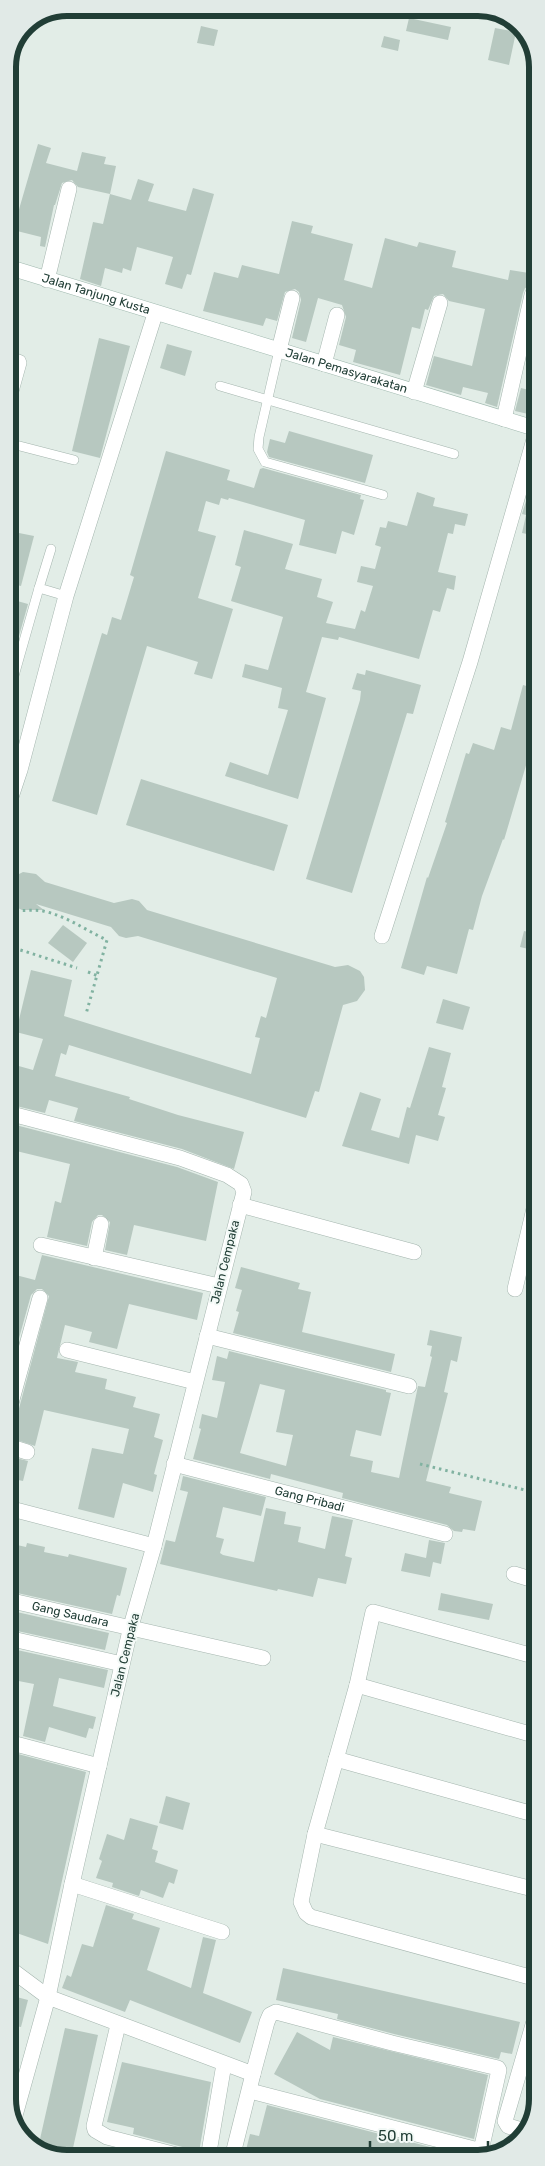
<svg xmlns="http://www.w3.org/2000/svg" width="545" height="2166" font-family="Rubik,sans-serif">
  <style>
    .building { fill: #b7c8c0; fill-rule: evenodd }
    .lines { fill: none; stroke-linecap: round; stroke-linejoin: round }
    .lane-casing { stroke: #a4b5ae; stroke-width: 10 }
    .street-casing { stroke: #a4b5ae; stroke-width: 16 }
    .secondary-casing { stroke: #a0b9af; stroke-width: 16 }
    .path { stroke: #81b2a1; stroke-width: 3; stroke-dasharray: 2.5 4; stroke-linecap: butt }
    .lane { stroke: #fff; stroke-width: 9 }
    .street { stroke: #fff; stroke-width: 15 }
    .secondary { stroke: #fff; stroke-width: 15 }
    .labels { text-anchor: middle; stroke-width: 4; stroke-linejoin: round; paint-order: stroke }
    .street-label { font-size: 12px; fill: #213e36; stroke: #f2f9f6 }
    .rim { fill: none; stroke: #213e36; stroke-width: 6 }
  </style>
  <rect width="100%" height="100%" fill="#e2ede7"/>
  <g class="building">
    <polygon points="409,18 451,27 448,40 406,31"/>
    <polygon points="201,26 218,30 214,46 197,43"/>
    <polygon points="495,28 516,32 509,65 488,60"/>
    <polygon points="384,36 400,40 398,51 381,47"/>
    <polygon points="38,144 51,148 46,163 77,171 82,152 106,157 104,164 116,166 110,194 78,187 72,180 62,183 55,205 54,205 45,247 40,246 41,237 13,230"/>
    <polygon points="138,179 154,184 148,201 186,211 193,188 214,194 191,275 187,274 182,289 165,284 173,257 137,247 131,271 123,268 122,273 105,268 101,286 80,279 93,222 103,224 110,194 131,200"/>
    <polygon points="292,221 313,226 311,233 353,244 344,280 372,288 385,238 417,247 419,242 456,251 452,267 508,280 510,270 529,273 528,278 533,280 532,286 525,288 523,293 497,407 485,403 488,393 463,387 461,395 426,385 434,356 472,366 485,309 449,301 443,294 434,296 428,310 425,309 420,329 412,327 400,375 353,362 356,350 339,345 346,317 342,305 318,298 306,342 292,338 301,300 299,292 295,289 285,292 277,321 266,318 263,326 203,311 214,272 238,278 242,265 279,274"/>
    <polygon points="535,324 537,325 537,360 527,358"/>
    <polygon points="99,338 130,346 100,458 72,451"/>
    <polygon points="167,344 192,351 185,376 160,368"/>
    <polygon points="521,388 537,392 537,416 515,411"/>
    <polygon points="289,431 373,455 365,483 269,457 267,452 270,439 285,443"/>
    <polygon points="166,451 230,470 227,480 254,488 260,469 263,468 361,495 360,499 364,500 354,535 342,531 336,554 299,545 305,520 229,498 228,500 221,498 219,505 206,501 198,531 216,536 198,598 233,609 212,679 194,674 198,662 147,646 97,815 52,801 102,633 107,635 112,617 121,620 134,577 130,575"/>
    <polygon points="531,485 537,486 537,536 522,533 526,515 522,514"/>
    <polygon points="417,492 435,498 433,506 468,514 465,526 455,524 453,534 448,533 438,572 456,576 454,590 447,588 440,612 433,610 419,659 339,637 338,640 322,637 306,692 326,698 298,799 225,776 230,762 268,775 288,710 278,708 282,688 242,677 245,664 268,670 283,617 231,601 241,567 235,565 244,530 293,544 285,569 322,579 317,597 333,602 326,623 355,629 361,610 365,612 373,586 357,582 361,566 375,569 381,547 375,545 380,527 386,528 388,521 407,526"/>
    <polygon points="14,532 34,536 21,586 8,583 8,557"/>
    <polygon points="10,599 28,604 10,668 8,667 8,606"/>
    <polygon points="366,670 421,685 413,714 407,713 352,893 306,879 360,700 361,691 352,689 357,673 365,675"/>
    <polygon points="523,685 537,689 537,728 504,840 503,839 482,896 473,930 469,929 457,974 427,966 424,975 401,968 427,877 428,878 447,823 445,822 466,753 469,754 473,743 494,750 501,727 511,730"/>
    <polygon points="141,779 288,825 274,871 126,825"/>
    <polygon points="23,872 36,874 45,882 114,903 132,899 139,901 147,910 335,967 348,965 360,971 364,977 365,990 357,1001 343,1005 319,1092 315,1091 306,1118 69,1045 66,1055 61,1053 55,1076 130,1097 129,1099 178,1115 244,1132 234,1169 182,1149 74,1121 78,1108 49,1100 45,1113 8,1104 8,1063 33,1070 43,1039 16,1032 31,970 72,980 64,1016 251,1074 260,1038 255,1037 261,1016 266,1018 277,978 138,936 126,938 119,936 111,927 36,904 44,910 22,910 16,907 8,897 8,884 11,878"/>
    <polygon points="63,925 87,943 73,962 48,943"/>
    <polygon points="524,931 537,934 537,951 520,947"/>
    <polygon points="443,999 470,1007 463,1030 436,1023"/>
    <polygon points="429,1047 451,1053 442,1087 446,1088 438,1115 445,1117 438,1141 416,1135 409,1164 342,1146 360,1092 381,1099 371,1130 399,1138 407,1107 410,1108"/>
    <polygon points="8,1123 177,1167 218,1182 206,1241 134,1225 127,1255 105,1250 110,1222 102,1215 98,1215 92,1222 87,1246 47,1237 55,1201 61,1203 70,1164 8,1149"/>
    <polygon points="42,1255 203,1293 197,1320 129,1304 117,1349 89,1342 92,1332 65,1325 57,1358 78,1362 75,1372 107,1379 105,1389 136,1397 133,1407 160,1414 154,1437 163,1440 154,1474 157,1475 153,1492 123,1483 114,1518 78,1509 92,1448 123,1454 129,1429 44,1410 35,1446 8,1437 8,1423 14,1421 17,1416 49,1296 42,1289 37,1289 31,1295 8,1378 8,1273 35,1280"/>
    <polygon points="241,1267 300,1283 298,1289 311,1292 302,1332 395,1354 391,1372 233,1333 239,1312 236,1311 242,1290 235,1288"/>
    <path d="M430,1330L462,1337L457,1362L451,1360L444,1392L448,1393L426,1481L451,1487L449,1493L482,1501L475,1531L463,1529L462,1532L454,1531L447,1525L342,1498L343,1493L305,1483L271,1474L270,1479L193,1459L201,1429L199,1428L202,1414L217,1418L225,1382L212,1380L217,1356L227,1359L229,1351L386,1390V1392L391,1393L381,1436L356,1430L350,1456L373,1461L371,1472L399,1478L418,1386L425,1387L432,1357L430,1356L432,1346L427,1345ZM260,1384L285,1390L276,1432L293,1435L286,1466L240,1453Z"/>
    <polygon points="8,1456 28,1461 23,1481 8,1478"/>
    <polygon points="183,1476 266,1497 261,1516 223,1507 216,1537 224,1539 220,1553 223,1555 254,1562 266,1508 286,1512 284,1524 301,1527 298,1542 325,1549 332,1516 353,1520 345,1556 352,1558 346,1584 318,1578 313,1597 278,1589 277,1591 160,1564 166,1540 175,1542 188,1492 180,1490"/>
    <polygon points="429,1540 445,1543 441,1564 433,1562 430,1577 401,1571 405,1553 426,1558"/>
    <polygon points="8,1543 26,1547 27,1543 45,1547 44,1552 68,1557 69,1554 127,1568 120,1596 117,1595 112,1614 8,1591"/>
    <polygon points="441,1593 493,1604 489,1620 438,1610"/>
    <polygon points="8,1610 109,1633 105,1650 8,1629"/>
    <polygon points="8,1648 108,1670 104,1688 59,1678 53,1706 96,1717 93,1729 89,1728 86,1738 49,1727 45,1742 23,1736 34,1684 8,1679"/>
    <polygon points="18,1754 86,1772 48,1944 8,1930 8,1824 14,1798 9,1797"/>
    <polygon points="166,1796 190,1803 183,1830 159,1823"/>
    <polygon points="130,1818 158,1826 152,1849 158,1851 155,1862 178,1870 174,1884 169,1882 163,1898 141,1890 139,1896 112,1887 113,1883 96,1878 102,1861 99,1859 107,1834 124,1840"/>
    <polygon points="106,1905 134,1914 132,1919 160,1928 147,1970 191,1988 203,1937 216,1940 203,1993 252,2012 240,2043 130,2000 125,2012 62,1988 67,1975 71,1977 82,1944 93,1947"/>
    <polygon points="283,1968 520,2022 512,2054 501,2052 499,2059 394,2034 337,2019 338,2014 276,2000"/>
    <polygon points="9,1995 28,2000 21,2027 9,2025"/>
    <polygon points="65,2028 98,2035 73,2148 96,2153 95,2158 60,2158 38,2148"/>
    <polygon points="297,2032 330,2050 333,2037 488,2075 474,2139 320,2099 274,2074"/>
    <polygon points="122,2062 211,2082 198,2158 190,2149 133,2134 134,2128 107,2122"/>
    <polygon points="267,2105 469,2157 244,2158 250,2134 259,2136"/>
  </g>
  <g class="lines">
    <defs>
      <g id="lane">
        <polyline points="279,350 259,437 258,449 265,462 383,495"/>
        <polyline points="8,355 21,360 22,363 8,413"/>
        <polyline points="220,386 454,454"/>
        <polyline points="8,443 74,460"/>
        <polyline points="51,549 39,588 66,596"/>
        <polyline points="8,697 39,588"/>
        <polyline points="8,767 20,770"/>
      </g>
      <g id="street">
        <polyline points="47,280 69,189"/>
        <polyline points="279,350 292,298"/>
        <polyline points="324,364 337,315"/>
        <polyline points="414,392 440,303"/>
        <polyline points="504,419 532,295"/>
        <polyline points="8,806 20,770 66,596 155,314"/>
        <polyline points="382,936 470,662 537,429"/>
        <polyline points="8,1113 180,1158 227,1175 241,1184 244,1192 154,1546 131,1626 72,1884 48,1997 14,2119"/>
        <polyline points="240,1205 414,1252"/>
        <polyline points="41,1245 219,1286"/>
        <polyline points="94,1258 101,1224"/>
        <polyline points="515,1289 537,1196"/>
        <polyline points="207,1336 409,1386"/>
        <polyline points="67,1350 195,1382"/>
        <polyline points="8,1414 40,1298"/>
        <polyline points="8,1446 27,1452"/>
        <path id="s1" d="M174,1464L445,1534"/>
        <polyline points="8,1508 154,1546"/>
        <polyline points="514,1574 537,1581"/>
        <path id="s2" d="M8,1600L263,1658"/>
        <polyline points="8,1638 122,1664"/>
        <polyline points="537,1657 373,1612 357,1685 315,1834 301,1902 306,1913 311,1917 537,1979"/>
        <polyline points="357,1685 537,1736"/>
        <polyline points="8,1742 99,1766"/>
        <polyline points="336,1759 537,1815"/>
        <polyline points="315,1834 537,1890"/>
        <polyline points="72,1884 222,1932"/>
        <polyline points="9,1968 48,1997 253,2074 232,2158"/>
        <polyline points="118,2025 94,2126 95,2130 107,2137 188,2158"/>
        <polyline points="250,2091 478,2150 482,2146 499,2070 498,2068 392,2043 276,2012 270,2015 267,2022 253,2074"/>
        <polyline points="525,2131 508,2126 505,2121 537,2011"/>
        <polyline points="208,2158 224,2064"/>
      </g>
      <g id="secondary">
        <path id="s3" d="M8,267L537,429"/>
      </g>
    </defs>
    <use href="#lane" class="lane-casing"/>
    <use href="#street" class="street-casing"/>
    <use href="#secondary" class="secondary-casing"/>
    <g class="path">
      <path d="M8,916L11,909C22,912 32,909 43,911C67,916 85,930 107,940L86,1014"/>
      <polyline points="8,946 77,968"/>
      <polyline points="88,972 98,976"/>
      <polyline points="420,1464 537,1493"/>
    </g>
    <use href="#lane" class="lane"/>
    <use href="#street" class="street"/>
    <use href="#secondary" class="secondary"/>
  </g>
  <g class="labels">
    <g class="street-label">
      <text dy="4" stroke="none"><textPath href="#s3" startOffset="92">Jalan Tanjung Kusta</textPath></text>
      <text dy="4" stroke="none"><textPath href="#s3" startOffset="354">Jalan Pemasyarakatan</textPath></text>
      <text transform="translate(225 1262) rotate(-76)" y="4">Jalan Cempaka</text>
      <text dy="4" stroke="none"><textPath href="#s1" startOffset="140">Gang Pribadi</textPath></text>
      <text dy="4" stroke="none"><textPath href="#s2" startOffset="64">Gang Saudara</textPath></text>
      <text transform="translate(125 1655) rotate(-76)" y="4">Jalan Cempaka</text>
    </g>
  </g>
  <path d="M0 0H545V2166H0ZM67 16H478A51 51 0 0 1 529 67V2099A51 51 0 0 1 478 2150H67A51 51 0 0 1 16 2099V67A51 51 0 0 1 67 16Z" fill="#e1eae7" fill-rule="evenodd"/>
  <path class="rim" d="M67 16H478A51 51 0 0 1 529 67V2099A51 51 0 0 1 478 2150H67A51 51 0 0 1 16 2099V67A51 51 0 0 1 67 16Z"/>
  <path d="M370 2141v8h118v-8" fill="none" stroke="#213e36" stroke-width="2.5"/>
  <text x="378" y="2141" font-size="15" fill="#213e36" stroke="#f2f9f6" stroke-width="4" paint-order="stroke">50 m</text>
</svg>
